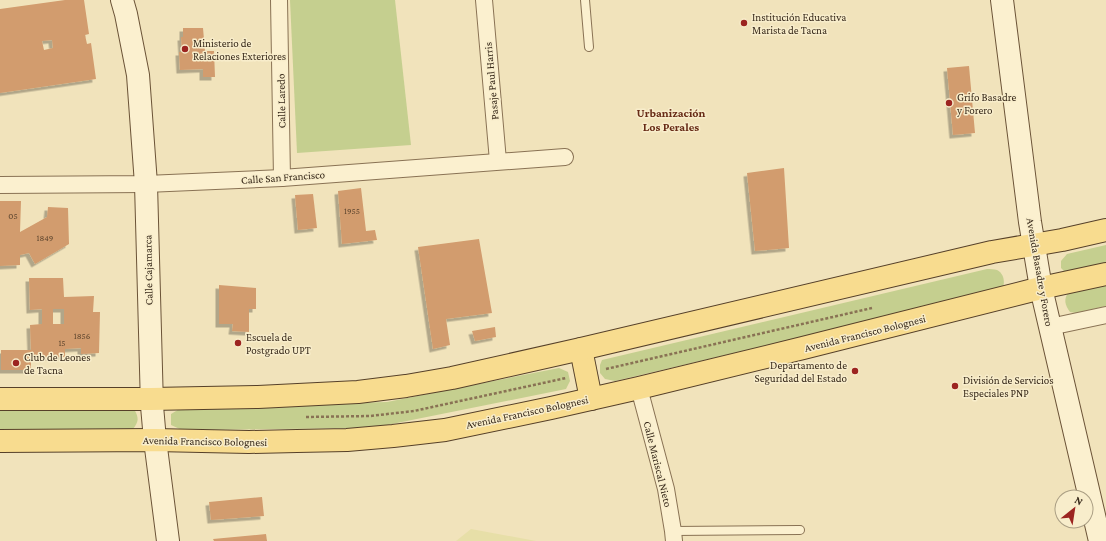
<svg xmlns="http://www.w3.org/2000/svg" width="1106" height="541" font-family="'Crimson Pro',serif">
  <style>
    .farmland { fill: #e7dfa8 }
    .green { fill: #c5cf8f }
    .building { fill: #d29c6e; fill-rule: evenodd; filter: url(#shadow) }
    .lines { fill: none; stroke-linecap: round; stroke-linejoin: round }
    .lane-casing { stroke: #897254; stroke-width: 10 }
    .street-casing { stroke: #897254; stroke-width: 18 }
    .secondary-casing { stroke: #6b5337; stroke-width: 24 }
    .primary-casing { stroke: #564029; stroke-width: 24 }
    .path { stroke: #897254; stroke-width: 2.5; stroke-dasharray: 3 2; stroke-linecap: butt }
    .lane { stroke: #fbf0cf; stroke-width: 8 }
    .street { stroke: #fbf0cf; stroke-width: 16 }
    .secondary { stroke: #fbf0cf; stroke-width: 22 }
    .primary { stroke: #f8dc8f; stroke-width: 22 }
    .poi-dot { fill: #9c2420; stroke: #f8edcb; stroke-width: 1.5 }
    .labels { text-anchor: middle; stroke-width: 3; stroke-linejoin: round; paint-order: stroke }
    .number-label { font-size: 9px; fill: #5e462f }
    .poi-label { font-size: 11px; fill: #37291a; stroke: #f8edcb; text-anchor: start }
    .street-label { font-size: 11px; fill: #37291a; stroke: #f8edcb }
    .neighbourhood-label { font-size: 12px; font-weight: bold; fill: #672b16; stroke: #f8edcb }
  </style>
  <defs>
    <filter id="shadow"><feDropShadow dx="-3.5" dy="3.5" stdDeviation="0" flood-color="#0004"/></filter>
  </defs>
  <rect width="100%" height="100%" fill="#f1e3bb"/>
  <polygon class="farmland" points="471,529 536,541 456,541"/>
  <g class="green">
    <polygon points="290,0 395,0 411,145 297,153"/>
    <polygon points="1106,245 1106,267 1065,272 1061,268 1061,261 1067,254"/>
    <path d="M987,269C990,269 994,269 997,270C1005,274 1005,284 1002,290L615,381L605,379L600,373V365L602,360Z"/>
    <path d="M1106,283V306L1076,313L1070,312C1065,305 1063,299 1069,292Z"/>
    <polygon points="559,368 568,372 570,381 566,389 372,428 182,430 171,425 171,414 181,408 387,402"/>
    <path d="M0,408L134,409C139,418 139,421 133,429L126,431L0,432Z"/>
  </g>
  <g class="building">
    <path d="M65,0H84L89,34L85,35L87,44L91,43L96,79L0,93V9ZM52,40L53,48L44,50L42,41Z"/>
    <polygon points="183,28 203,28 205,51 214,51 215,77 203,77 203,69 180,70 179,52 182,52 181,37 183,37"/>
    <polygon points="969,66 975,133 953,135 947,68"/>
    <polygon points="784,168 789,248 755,251 747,173"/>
    <polygon points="361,188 366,231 375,230 377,240 342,244 338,191"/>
    <polygon points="313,194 317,228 298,230 295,195"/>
    <polygon points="0,201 21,201 20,232 47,217 48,207 68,208 69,244 35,264 29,253 20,255 20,265 0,266"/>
    <polygon points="479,239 492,313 446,319 450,345 433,349 418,247"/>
    <path d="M29,278H63L64,297L94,296L93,312H100L99,353L81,354V348L65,349V357H31V370H1V350H31L30,325L42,324V309L30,310ZM53,309H64V324H53Z"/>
    <polygon points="219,285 256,288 256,309 249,309 249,332 232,331 233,324 219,324"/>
    <polygon points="495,327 496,337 475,341 472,331"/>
    <polygon points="262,497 264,516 211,520 209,502"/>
    <polygon points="266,534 267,541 214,541 213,539"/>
  </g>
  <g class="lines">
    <defs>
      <g id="lane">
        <polyline points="585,0 589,47"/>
        <polyline points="673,531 800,530"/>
      </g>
      <g id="street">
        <polyline points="279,0 282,178"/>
        <polyline points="484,0 498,161"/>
        <polyline points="0,185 146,184 282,178 565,157"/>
        <polyline points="1050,327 1106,315"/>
        <polyline points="639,388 666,489 673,531 674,541"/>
      </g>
      <g id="secondary">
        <polyline points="122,0 126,14 138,75 146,184 152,406 155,440 168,541"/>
        <polyline points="1002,0 1030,222 1041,288 1100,541"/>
      </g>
      <g id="primary">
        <polyline points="581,349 591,399"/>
        <polyline points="0,399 151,399 258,397 358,392 406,386 452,378 581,349 992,252 1062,240 1106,230"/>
        <polyline points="0,441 155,440 249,442 297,441 347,440 393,436 445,430 551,408 639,388 803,348 1041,288 1106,274"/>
      </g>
    </defs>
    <use href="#lane" class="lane-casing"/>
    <use href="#street" class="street-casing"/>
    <use href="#secondary" class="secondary-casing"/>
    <use href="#primary" class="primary-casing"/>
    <g class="path">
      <polyline points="606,369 872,308"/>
      <polyline points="306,417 370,416 414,411 566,378"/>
    </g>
    <use href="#lane" class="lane"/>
    <use href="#street" class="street"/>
    <use href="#secondary" class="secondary"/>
    <use href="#primary" class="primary"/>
  </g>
  <g class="poi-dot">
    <circle cx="744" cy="23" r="4"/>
    <circle cx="185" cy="49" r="4"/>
    <circle cx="949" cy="103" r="4"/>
    <circle cx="238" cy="343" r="4"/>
    <circle cx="16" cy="363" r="4"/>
    <circle cx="855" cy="371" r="4"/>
    <circle cx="955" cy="386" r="4"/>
  </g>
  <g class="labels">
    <g class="number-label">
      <text x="352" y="214">1955</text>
      <text x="13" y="219">05</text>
      <text x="45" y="241">1849</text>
      <text x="82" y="339">1856</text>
      <text x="62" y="346">15</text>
    </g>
    <g class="poi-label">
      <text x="752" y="21">Institución Educativa<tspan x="752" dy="13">Marista de Tacna</tspan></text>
      <text x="193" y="47">Ministerio de<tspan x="193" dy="13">Relaciones Exteriores</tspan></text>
      <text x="957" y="101">Grifo Basadre<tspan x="957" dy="13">y Forero</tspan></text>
      <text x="246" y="341">Escuela de<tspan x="246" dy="13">Postgrado UPT</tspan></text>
      <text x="24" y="361">Club de Leones<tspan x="24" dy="13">de Tacna</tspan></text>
      <text x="847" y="369" text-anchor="end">Departamento de<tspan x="847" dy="13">Seguridad del Estado</tspan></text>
      <text x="963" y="384">División de Servicios<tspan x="963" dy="13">Especiales PNP</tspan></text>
    </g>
    <g class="street-label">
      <text transform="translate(491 81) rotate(-95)" y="4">Pasaje Paul Harris</text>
      <text transform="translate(281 101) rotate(-91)" y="4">Calle Laredo</text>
      <text transform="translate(283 177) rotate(-4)" y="4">Calle San Francisco</text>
      <text transform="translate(148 270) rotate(-91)" y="4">Calle Cajamarca</text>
      <text transform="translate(1040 272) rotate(80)" y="4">Avenida Basadre y Forero</text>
      <text transform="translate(865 333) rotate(-14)" y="4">Avenida Francisco Bolognesi</text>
      <text transform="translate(527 412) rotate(-12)" y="4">Avenida Francisco Bolognesi</text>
      <text transform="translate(205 441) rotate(1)" y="4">Avenida Francisco Bolognesi</text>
      <text transform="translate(658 464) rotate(76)" y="4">Calle Mariscal Nieto</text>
    </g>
    <g class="neighbourhood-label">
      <text x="671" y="117">Urbanización<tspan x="671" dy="14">Los Perales</tspan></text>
    </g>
  </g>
  <g transform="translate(1074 509) rotate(30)"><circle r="19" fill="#f8edcb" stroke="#ab9f84"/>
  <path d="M0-3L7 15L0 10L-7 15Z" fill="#9c2420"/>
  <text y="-6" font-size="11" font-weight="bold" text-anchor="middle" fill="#37291a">N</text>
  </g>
</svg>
